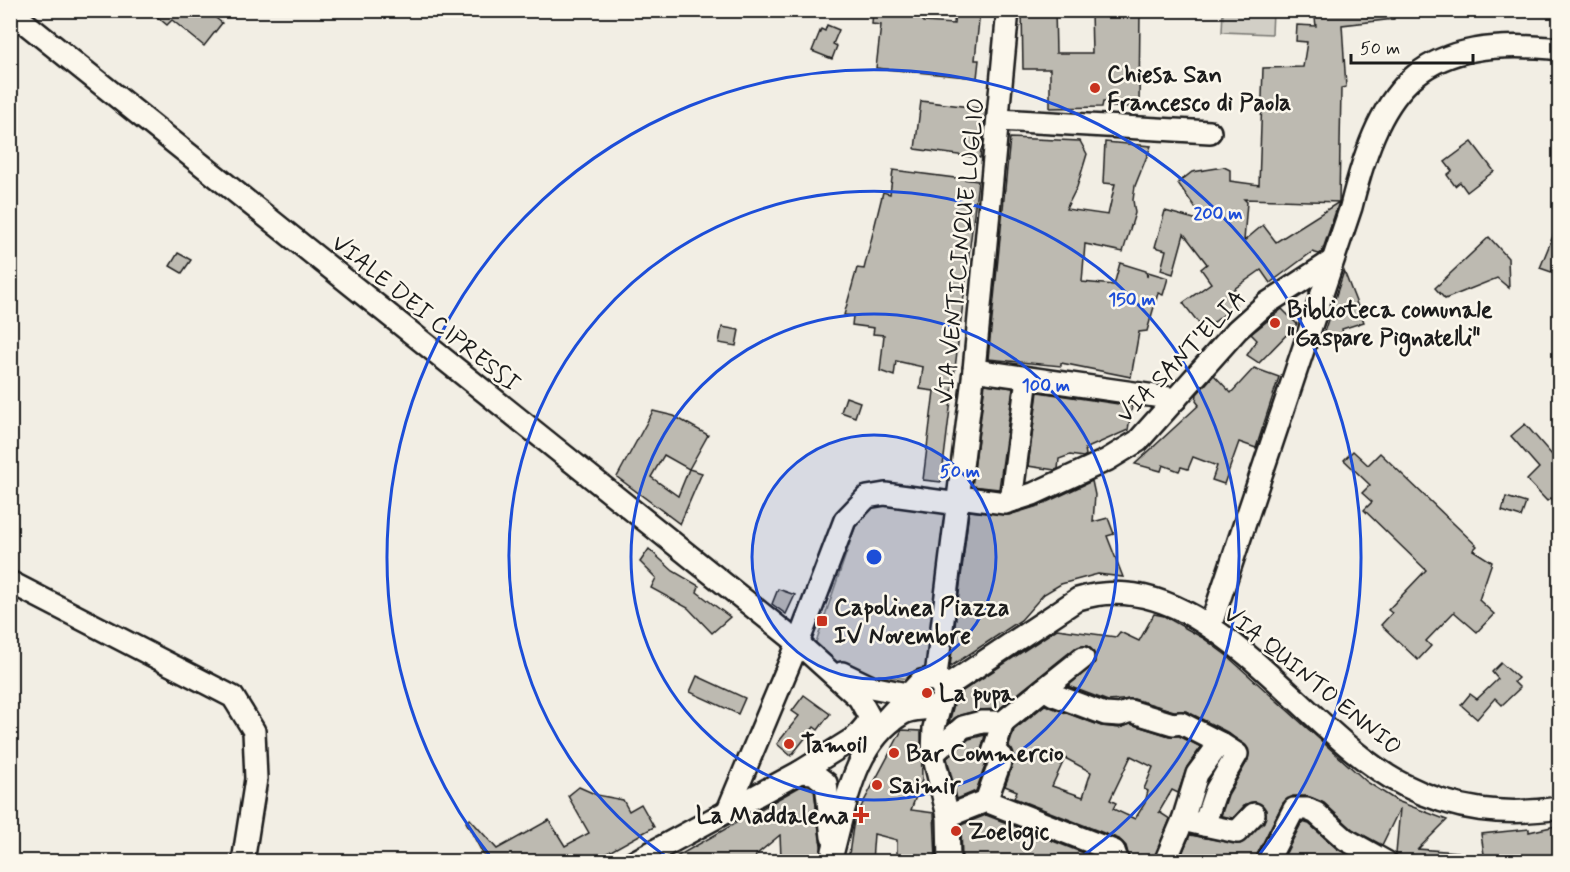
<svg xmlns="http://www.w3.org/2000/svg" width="1570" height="872" font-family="Mynerve,sans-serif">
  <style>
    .green { fill: #d2cfc6; stroke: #777671; stroke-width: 1.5 }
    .building { fill: #bdbab1; stroke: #1c1c1c; stroke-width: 1.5; fill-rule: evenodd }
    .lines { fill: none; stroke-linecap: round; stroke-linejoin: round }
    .minor-casing { stroke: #1c1c1c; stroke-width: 26 }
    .minor { stroke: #fbf7ec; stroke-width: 21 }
    .ring { fill: none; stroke: #1d4ed8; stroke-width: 3 }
    .poi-dot { fill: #c8321e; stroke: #fbf7ec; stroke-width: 2 }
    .labels { text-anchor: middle; stroke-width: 5; stroke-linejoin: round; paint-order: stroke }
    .poi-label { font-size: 24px; font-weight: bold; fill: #1c1c1c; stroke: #fbf7ec; text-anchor: start }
    .street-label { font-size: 24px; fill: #1c1c1c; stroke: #fbf7ec }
    .centre { fill: #1d4ed8; stroke: #fbf7ec; stroke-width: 3 }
    .ring-label { font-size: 18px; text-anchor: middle; font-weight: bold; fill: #1d4ed8; stroke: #fbf7ec; stroke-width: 5; stroke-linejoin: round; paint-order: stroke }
  </style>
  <rect width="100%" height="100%" fill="#f2eee4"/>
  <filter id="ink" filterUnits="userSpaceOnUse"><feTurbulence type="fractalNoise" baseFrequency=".0167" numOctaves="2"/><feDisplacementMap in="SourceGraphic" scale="12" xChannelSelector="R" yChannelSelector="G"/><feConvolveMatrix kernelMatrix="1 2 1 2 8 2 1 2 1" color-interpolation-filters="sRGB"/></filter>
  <g filter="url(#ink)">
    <g class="green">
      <polygon points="1223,11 1273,11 1272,34 1222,32"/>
      <polygon points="875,503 945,512 930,653 926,667 910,679 843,671 815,645 857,522"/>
    </g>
    <g class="building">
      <polygon points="149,10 206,10 222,23 204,46 172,20 167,25"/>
      <polygon points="873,10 924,10 923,22 954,24 955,10 980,10 975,60 979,60 977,78 876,68 881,25 872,24"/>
      <polygon points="1022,10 1055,10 1056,53 1092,53 1091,10 1140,10 1139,107 1107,107 1107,102 1103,102 1102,107 1050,108 1050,69 1023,69"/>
      <polygon points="1314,10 1393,10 1394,19 1342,25 1346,87 1341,88 1339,202 1244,199 1247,202 1244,241 1263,225 1276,242 1339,202 1322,252 1319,254 1312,252 1270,283 1261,270 1227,294 1236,305 1204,330 1183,303 1211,283 1201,269 1207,264 1184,234 1173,274 1161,270 1166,250 1155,247 1165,211 1205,222 1178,183 1192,172 1224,167 1230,170 1230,181 1259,185 1263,68 1303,67 1307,42 1296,41 1297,25 1316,26"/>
      <polygon points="827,25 839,30 833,44 837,46 832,59 812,51 821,29 825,31"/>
      <polygon points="921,101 986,109 980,158 915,149"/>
      <polygon points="1010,138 1080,141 1087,154 1077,187 1066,209 1108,215 1115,184 1103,183 1105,142 1151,146 1135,186 1133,200 1135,213 1123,252 1085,244 1082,282 1114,285 1120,263 1146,271 1147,277 1148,272 1168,278 1163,295 1158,293 1147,331 1139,332 1131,377 1061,363 1061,366 988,359"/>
      <polygon points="1472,142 1494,171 1467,192 1460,182 1455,186 1447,175 1452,171 1445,162"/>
      <polygon points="893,170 978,181 941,482 923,480 934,391 920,389 923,367 896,361 894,376 880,371 884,335 873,334 874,328 852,325 853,316 844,315 857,268 864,269 883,192 890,194"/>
      <polygon points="1560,219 1560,275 1540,268"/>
      <polygon points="1489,237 1508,258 1509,288 1497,278 1445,299 1435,288"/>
      <polygon points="178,253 191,260 182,273 170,266"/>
      <polygon points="1344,271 1364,322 1342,329 1344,342 1323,335"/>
      <polygon points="1282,309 1297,324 1259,363 1247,355 1257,340 1251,334"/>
      <polygon points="722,327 739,330 736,346 719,343"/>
      <polygon points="1254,368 1279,377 1256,448 1239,442 1224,484 1212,480 1217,466 1193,457 1188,469 1181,467 1179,471 1163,465 1161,471 1135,464 1199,405 1196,401 1197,394 1214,375 1231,393"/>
      <polygon points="985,384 1013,388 999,489 972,486"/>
      <polygon points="1038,392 1132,406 1128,430 1085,449 1086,455 1083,457 1070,455 1059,459 1058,469 1055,470 1028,466"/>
      <polygon points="846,397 860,402 855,417 841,412"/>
      <path d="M653,411L674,416L708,435L689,469L702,473L680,524L617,477ZM664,455L689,469L678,496L651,477Z"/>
      <polygon points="1525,424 1552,455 1560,447 1560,507 1551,498 1547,501 1527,480 1539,468 1511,436"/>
      <polygon points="1353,451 1368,465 1380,453 1477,546 1473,550 1492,562 1479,600 1494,614 1477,632 1454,612 1426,641 1431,646 1418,660 1381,625 1392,613 1388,610 1426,570 1364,510 1372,502 1362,493 1370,485 1344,460"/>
      <polygon points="1092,481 1095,495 1093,522 1108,518 1114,534 1107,536 1123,577 1098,574 1061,584 1044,594 1021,620 950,667 969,511 1009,515 1038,506"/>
      <polygon points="1506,497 1526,503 1521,517 1502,511"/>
      <polygon points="649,549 673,571 699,586 697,592 730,617 712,633 688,608 651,588 656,578 640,562"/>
      <polygon points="778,589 795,595 786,614 772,604"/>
      <polygon points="1154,614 1164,616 1203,638 1226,655 1367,782 1397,801 1447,820 1418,849 1458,852 1457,861 1399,861 1396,854 1400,808 1382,845 1352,829 1324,803 1307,796 1293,796 1283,803 1254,861 1200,858 1199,861 1179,861 1190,835 1240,844 1264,822 1266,810 1256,802 1245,805 1233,818 1221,816 1228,795 1248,760 1248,749 1227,732 1186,711 1174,711 1134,699 1108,701 1068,686 1095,663 1093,651 1087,646 1075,648 999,709 979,710 960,715 949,723 954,704 961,692 1057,629 1116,637 1120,632 1139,641"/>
      <polygon points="1501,663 1518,678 1514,682 1520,688 1502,705 1495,698 1477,719 1461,705 1470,694 1477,699 1498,679 1492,672"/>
      <polygon points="697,676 745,698 738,714 690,692"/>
      <polygon points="804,695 830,714 818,730 814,727 791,756 777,744 799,716 792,711"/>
      <path d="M1045,705L1101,726L1119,728L1131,724L1169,736H1179L1201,747L1187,767L1178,793L1172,790L1159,812L1170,819L1153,861H1130L1126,846L1119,839L1014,798L1017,791L1005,786L1014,761V755L1009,746L1014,730ZM1131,756L1153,767L1144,789L1148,791L1145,803L1135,819L1113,809L1116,803L1110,800ZM1065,758L1091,772L1083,797L1052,786Z"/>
      <polygon points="902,730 921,731 922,780 911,810 934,813 936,861 897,861 897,840 874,834 872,861 848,861 854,820"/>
      <polygon points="985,735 980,755 986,763 976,791 957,799 947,758 969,739"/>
      <polygon points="803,785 814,790 823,861 781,857 780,835 756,855 755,861 669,861"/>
      <polygon points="579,787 597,795 623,800 629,811 641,804 654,827 593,861 474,861 484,856 466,822 470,819 497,849 549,820 565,846 589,833 568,796"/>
      <polygon points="986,815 1104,861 962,861 961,825"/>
      <polygon points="1302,822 1309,824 1337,849 1359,861 1282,861"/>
      <polygon points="1560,825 1560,859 1520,861 1503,858 1503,861 1485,861 1481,834 1529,829 1529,832"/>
    </g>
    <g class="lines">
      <defs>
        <g id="minor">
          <polyline points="10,11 798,643 859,698 869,716 867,724 856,737 800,772 634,862"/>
          <polyline points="999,120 1210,132"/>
          <polyline points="974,370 1176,399"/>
          <polyline points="959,497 1005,503 1033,494 1107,460 1138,441 1237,330 1266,304 1332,261"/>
          <polyline points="1011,501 1027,378"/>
          <polyline points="10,582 233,697 254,731 256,779 243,862"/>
          <path d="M1210,627L1351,207C1382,80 1423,35 1560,49"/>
          <polyline points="842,673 871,687 907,694"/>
          <polyline points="1044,689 1083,658"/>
          <path d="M943,697L952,683L1078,599C1205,559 1302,734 1404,785C1455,811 1504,816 1560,808"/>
          <polyline points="887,718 921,681 930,679 949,684"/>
          <polyline points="933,754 963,727 982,722 1003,722 1044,689 1054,695 1105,714 1120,715 1130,711 1173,724 1181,723 1220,743 1197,774 1183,820 1165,862"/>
          <polyline points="800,772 813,773 826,783 832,837"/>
          <polyline points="986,801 1002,757 993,753 1003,722"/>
          <polyline points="728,810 798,643 845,520 867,497 885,494 959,504"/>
          <polyline points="948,816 986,801 1114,851 1118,862"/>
          <polyline points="1183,820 1204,825 1216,790 1237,754 1220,743"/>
          <polyline points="1204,825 1237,832 1254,814"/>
          <path d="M833,851C846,802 855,742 902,714C915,706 930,712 940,704"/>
          <polyline points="949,862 948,816 933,754 934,728 944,691 936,676 974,370 1008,10"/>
          <polyline points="1267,862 1294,809 1307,809 1316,813 1345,839 1386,862"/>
        </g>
      </defs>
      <use href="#minor" class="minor-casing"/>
      <use href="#minor" class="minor"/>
    </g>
  </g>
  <circle cx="874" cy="557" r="122" fill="#1d4ed8" fill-opacity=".12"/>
  <g class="ring">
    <circle cx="874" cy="557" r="122"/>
    <circle cx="874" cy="557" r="243"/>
    <path d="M673 861A365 365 0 1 1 1075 861"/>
    <path d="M493 860A487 487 0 1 1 1255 860"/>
  </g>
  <g class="poi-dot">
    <circle cx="1095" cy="88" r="6"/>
    <circle cx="1275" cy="323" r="6"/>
    <rect x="816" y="615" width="12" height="12" rx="3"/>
    <circle cx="927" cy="693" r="6"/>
    <circle cx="789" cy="744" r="6"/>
    <circle cx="894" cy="753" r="6"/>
    <circle cx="877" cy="785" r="6"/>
    <path d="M858 806h6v6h6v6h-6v6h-6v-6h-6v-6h6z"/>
    <circle cx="956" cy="831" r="6"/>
  </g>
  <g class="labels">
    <g class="poi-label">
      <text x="1107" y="82">Chiesa San<tspan x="1107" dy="28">Francesco di Paola</tspan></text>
      <text x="1287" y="317">Biblioteca comunale<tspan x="1287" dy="28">"Gaspare Pignatelli"</tspan></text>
      <text x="834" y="615">Capolinea Piazza<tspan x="834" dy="28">IV Novembre</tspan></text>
      <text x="939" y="701">La pupa</text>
      <text x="801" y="752">Tamoil</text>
      <text x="906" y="761">Bar Commercio</text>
      <text x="889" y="793">Saimir</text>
      <text x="849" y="823" text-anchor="end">La Maddalena</text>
      <text x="968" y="839">Zoelogic</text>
    </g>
    <g class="street-label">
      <text transform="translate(960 251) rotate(-84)" y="8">VIA VENTICINQUE LUGLIO</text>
      <text transform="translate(426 313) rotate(39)" y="8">VIALE DEI CIPRESSI</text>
      <text transform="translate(1181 356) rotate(-46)" y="8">VIA SANT'ELIA</text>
      <text transform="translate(1313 680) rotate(39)" y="8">VIA QUINTO ENNIO</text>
    </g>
  </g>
  <circle cx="874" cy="557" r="9" class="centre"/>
  <g class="ring-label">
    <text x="1218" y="219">200 m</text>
    <text x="1132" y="305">150 m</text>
    <text x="1046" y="391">100 m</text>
    <text x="960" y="477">50 m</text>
  </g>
  <rect width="1570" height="872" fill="none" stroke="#fbf7ec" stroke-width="36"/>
  <rect x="18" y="18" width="1534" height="836" fill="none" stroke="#1c1c1c" stroke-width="2" filter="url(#ink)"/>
  <path d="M1351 54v9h122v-9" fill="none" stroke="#1c1c1c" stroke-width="3"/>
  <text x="1360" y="54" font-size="18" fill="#1c1c1c" stroke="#fbf7ec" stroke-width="4.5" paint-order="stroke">50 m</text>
</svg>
